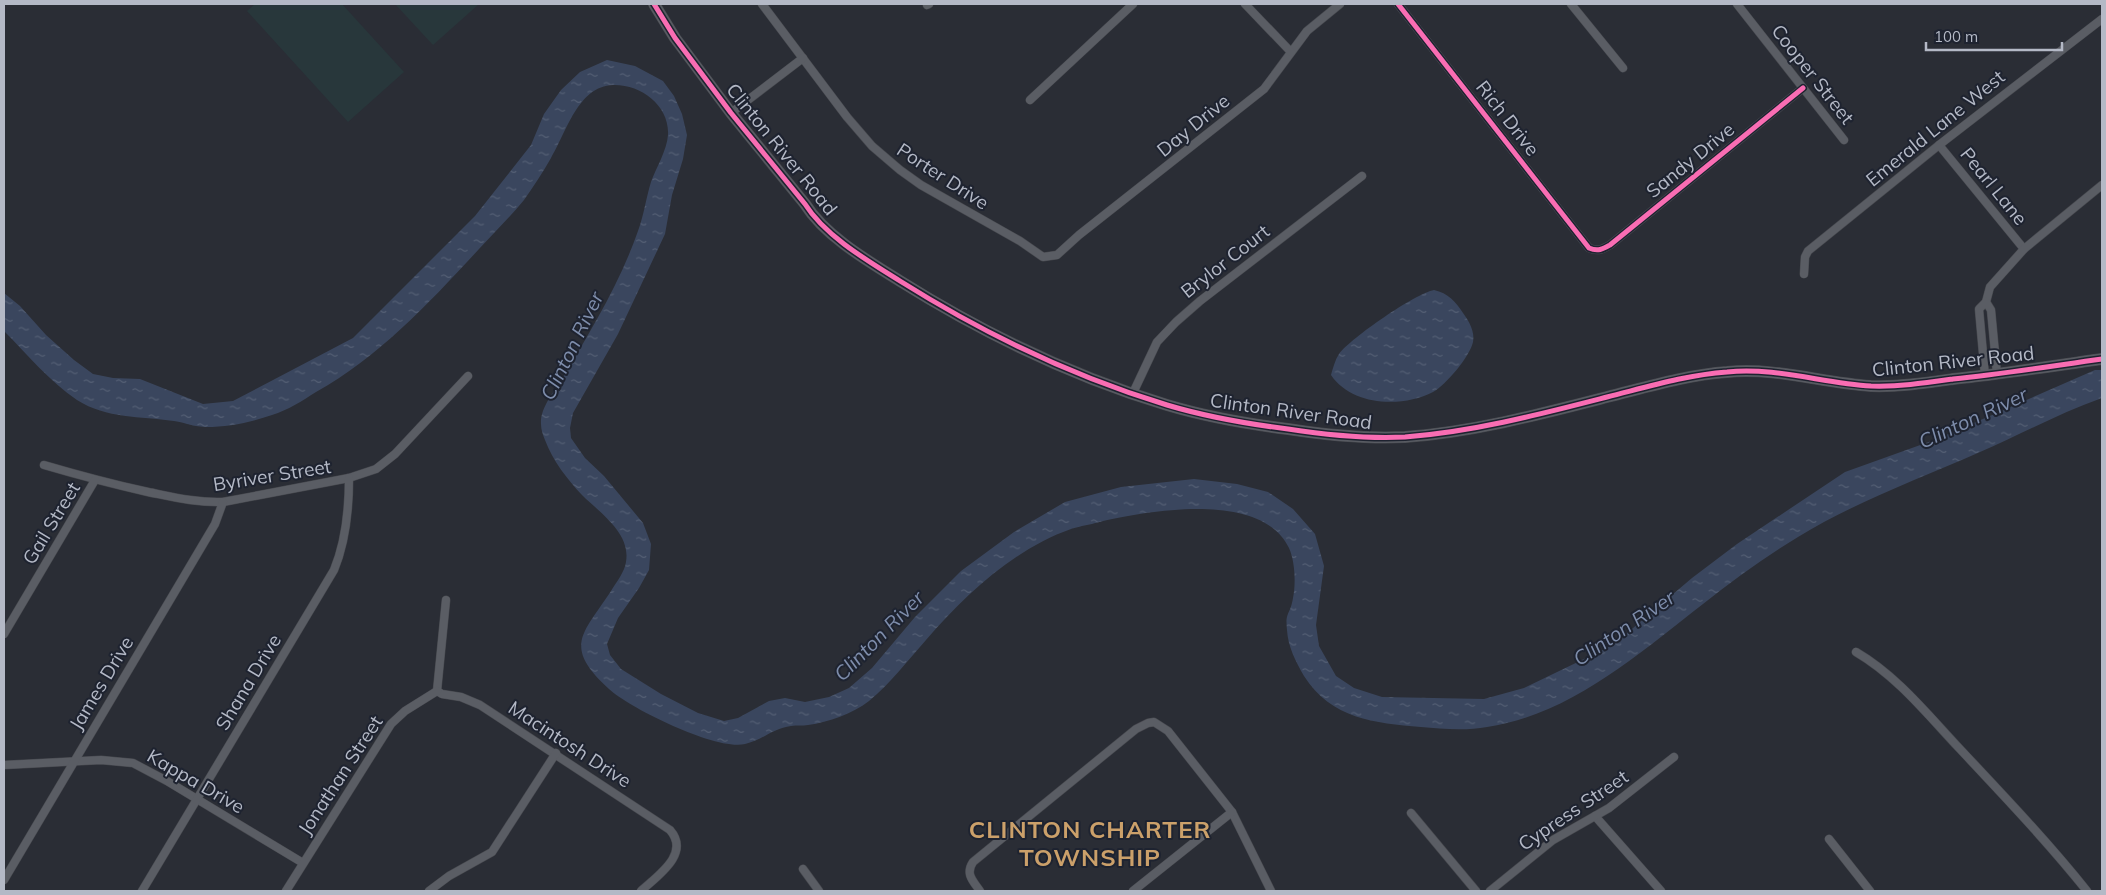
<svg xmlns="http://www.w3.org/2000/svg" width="2106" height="895" font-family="Mulish,sans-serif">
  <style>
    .garden { fill: #28373b }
    .water { fill: url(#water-ripples) }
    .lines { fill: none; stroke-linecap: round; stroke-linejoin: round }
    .street-casing { stroke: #46484e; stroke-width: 9 }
    .secondary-casing { stroke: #46484e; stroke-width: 12 }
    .street { stroke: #5a5d64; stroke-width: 8 }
    .secondary { stroke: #585b62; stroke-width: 11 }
    .cycleway-casing { stroke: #1e2330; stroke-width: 8 }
    .cycleway { stroke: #f96db3; stroke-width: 5 }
    .labels { text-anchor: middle; stroke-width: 4; stroke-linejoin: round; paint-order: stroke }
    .street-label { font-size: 19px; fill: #b4b9c6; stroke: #1e2330 }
    .water-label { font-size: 20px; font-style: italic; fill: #7e8dab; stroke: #1e2330 }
    .district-label { font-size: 24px; font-weight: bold; letter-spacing: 1px; fill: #cba06a; stroke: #1e2330 }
  </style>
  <defs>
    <pattern id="water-ripples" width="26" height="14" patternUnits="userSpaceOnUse" patternTransform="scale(1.25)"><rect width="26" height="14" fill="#3a465e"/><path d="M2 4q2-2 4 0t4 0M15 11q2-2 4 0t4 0" fill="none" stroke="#545f74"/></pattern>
  </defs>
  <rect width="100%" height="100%" fill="#2a2d35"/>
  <g class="garden">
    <polygon points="255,4 342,4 404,72 348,122 247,11"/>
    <polygon points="395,4 479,4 433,45"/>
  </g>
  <g class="water">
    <path d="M607,60L635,66L663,81L674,96L682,114L687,135L683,159L672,195L665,234L618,334L573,413L570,428L571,438L585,458L604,476L643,523L651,544L649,570L639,588L618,618L607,644L610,655L621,669L661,694L698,713L724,721L738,718L769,701L785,698L805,702L829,697L849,688L872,668L915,617L961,571L1014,532L1065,502L1121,487L1194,479L1237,484L1268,492L1293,509L1315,534L1324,566L1316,625L1319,646L1336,676L1354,688L1382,697L1484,699L1524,688L1613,645L1692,578L1737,544L1845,472L1937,439L2095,370H2102V398C2060,413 2021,434 1980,452C1919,479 1855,502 1798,537C1765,557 1733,580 1703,604C1638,654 1572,714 1487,727C1466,731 1442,729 1421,727C1375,723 1331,719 1304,676C1296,662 1288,647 1287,630C1285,611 1290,616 1293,598C1296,584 1295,561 1289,548C1262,491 1152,510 1103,521C1098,523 1076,527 1071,529C1014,549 965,595 926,640C908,660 891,683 869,701C852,714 829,722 808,725C802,726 797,725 791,726C773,728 761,741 745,744C717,751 631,709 609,689C562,646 583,634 611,591C616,583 625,571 626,562C631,533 600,513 582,495C567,479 553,461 545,440C543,435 541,430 541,424C540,408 554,392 562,379C590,332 620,283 638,231C644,215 646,198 651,182C656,168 667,150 668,135C670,106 641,84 613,85C578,86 566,133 551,158C543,172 533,187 524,200C510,217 494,233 479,249C431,301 379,357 316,392C302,401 288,410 272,415C252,422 228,427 206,427C189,426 191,424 174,421C140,416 107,419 77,400C50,382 27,354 4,331V293L20,306L46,335L74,360L93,374L113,378L140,379L203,404L233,401L353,338L475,216L531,145L544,114L561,90L580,72Z"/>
    <path d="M1434,290C1448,293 1456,302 1463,313C1469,321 1475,332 1473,342C1470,356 1446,385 1433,392C1402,408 1352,406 1331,375C1333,368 1335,360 1339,354C1351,338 1416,293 1434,290Z"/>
  </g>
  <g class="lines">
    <defs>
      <g id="street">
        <polyline points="762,4 847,117 872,146 900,170 921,185 1020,241 1043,257 1057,255 1079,235 1264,89 1307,31 1340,4"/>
        <polyline points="1245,4 1291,52"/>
        <path d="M1398,4L1589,248C1598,252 1603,249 1610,245L1803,88"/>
        <polyline points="1571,4 1623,68"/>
        <polyline points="1737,4 1844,140"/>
        <polyline points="927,5 929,4"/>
        <polyline points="1030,100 1133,4"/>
        <polyline points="731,113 803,58"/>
        <polyline points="1939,145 2024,249"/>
        <polyline points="1804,274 1805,257 1808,251 1939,145 2102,19"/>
        <polyline points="1986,302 1990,287 2024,249 2102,185"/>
        <polyline points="1985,376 1979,309 1986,302 1991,310 1997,374"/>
        <polyline points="1133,393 1157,342 1176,322 1200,301 1362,176"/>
        <path d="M44,465C78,475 112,484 148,492C173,497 197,503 223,502L349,478L376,469L395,454L468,376"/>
        <polyline points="4,634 95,480"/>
        <path d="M1856,652C1897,676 1927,714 1959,748C2003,795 2047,841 2087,891"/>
        <path d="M437,691L442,694L461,697L480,705L670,830C691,854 657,876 641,891"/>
        <polyline points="437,691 446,600"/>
        <polyline points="4,765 101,760 133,763 167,781 303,863"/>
        <polyline points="1411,813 1476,891"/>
        <polyline points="1595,816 1661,891"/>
        <polyline points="1829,839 1870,891"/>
        <polyline points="803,869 819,891"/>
        <polyline points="4,880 215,524 223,502"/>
        <path d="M142,891L334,570C346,541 349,510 349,478"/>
        <polyline points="286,891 391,724 405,711 437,691"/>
        <polyline points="429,891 449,876 492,852 556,753"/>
        <path d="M980,891C973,881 965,874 973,862L1136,729L1148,723L1154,722L1168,731L1232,812L1271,891"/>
        <polyline points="1133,891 1232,812"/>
        <polyline points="1490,891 1553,840 1609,808 1674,757"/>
      </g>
      <path id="secondary" d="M654,4L675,38L731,113L805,204C825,236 868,261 900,281C983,333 1074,377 1167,405C1207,417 1248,424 1288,429C1327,435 1366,439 1405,437C1473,432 1541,414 1607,397C1647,387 1686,375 1727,372C1776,367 1822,383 1871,386C1898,387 1925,383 1953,379C2003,374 2052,366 2102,359"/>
    </defs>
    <use href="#street" class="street-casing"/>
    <use href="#secondary" class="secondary-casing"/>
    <use href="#street" class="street"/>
    <use href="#secondary" class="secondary"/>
    <defs>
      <g id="cycleway">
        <path d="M654,4L675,38L731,113L805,204C825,236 868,261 900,281C983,333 1074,377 1167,405C1207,417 1248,424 1288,429C1327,435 1366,439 1405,437C1473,432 1541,414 1607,397C1647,387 1686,375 1727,372C1776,367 1822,383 1871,386C1898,387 1925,383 1953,379C2003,374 2052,366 2102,359"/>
        <path d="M1398,4L1589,248C1598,252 1603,249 1610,245L1803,88"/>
      </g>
    </defs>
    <use href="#cycleway" class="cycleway-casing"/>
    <use href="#cycleway" class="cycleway"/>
  </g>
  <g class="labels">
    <g class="street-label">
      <text transform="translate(1813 74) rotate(52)" y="7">Cooper Street</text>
      <text transform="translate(1508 118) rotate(52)" y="7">Rich Drive</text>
      <text transform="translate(1193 125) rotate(-39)" y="7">Day Drive</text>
      <text transform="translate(1935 128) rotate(-39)" y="7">Emerald Lane West</text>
      <text transform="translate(782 149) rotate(51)" y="7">Clinton River Road</text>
      <text transform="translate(1690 160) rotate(-39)" y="7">Sandy Drive</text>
      <text transform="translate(943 176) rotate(33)" y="7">Porter Drive</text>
      <text transform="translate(1994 186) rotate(51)" y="7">Pearl Lane</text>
      <text transform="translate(1225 261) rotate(-38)" y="7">Brylor Court</text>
      <text transform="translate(1953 361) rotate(-6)" y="7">Clinton River Road</text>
      <text transform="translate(1291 411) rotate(8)" y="7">Clinton River Road</text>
      <text transform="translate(272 475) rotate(-9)" y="7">Byriver Street</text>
      <text transform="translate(51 523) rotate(-59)" y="7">Gail Street</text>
      <text transform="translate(248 682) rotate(-59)" y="7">Shana Drive</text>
      <text transform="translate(101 683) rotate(-59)" y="7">James Drive</text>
      <text transform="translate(570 744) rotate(33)" y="7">Macintosh Drive</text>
      <text transform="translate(340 775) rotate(-57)" y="7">Jonathan Street</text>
      <text transform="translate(196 781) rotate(30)" y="7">Kappa Drive</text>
      <text transform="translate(1573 810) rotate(-34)" y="7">Cypress Street</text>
    </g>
    <g class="water-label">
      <text transform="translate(572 346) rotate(-64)" y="7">Clinton River</text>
      <text transform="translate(1973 418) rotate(-25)" y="7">Clinton River</text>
      <text transform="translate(1624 628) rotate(-34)" y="7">Clinton River</text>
      <text transform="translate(879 636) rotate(-45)" y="7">Clinton River</text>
    </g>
    <g class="district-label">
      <text x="1090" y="838">CLINTON CHARTER<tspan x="1090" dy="28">TOWNSHIP</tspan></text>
    </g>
  </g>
  <rect width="2106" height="895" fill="none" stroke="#b4b9c6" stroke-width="10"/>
  <path d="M1926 42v8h136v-8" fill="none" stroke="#b4b9c6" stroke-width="2.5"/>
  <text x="1934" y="42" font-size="15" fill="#b4b9c6" stroke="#1e2330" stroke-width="4" paint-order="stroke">100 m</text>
</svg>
